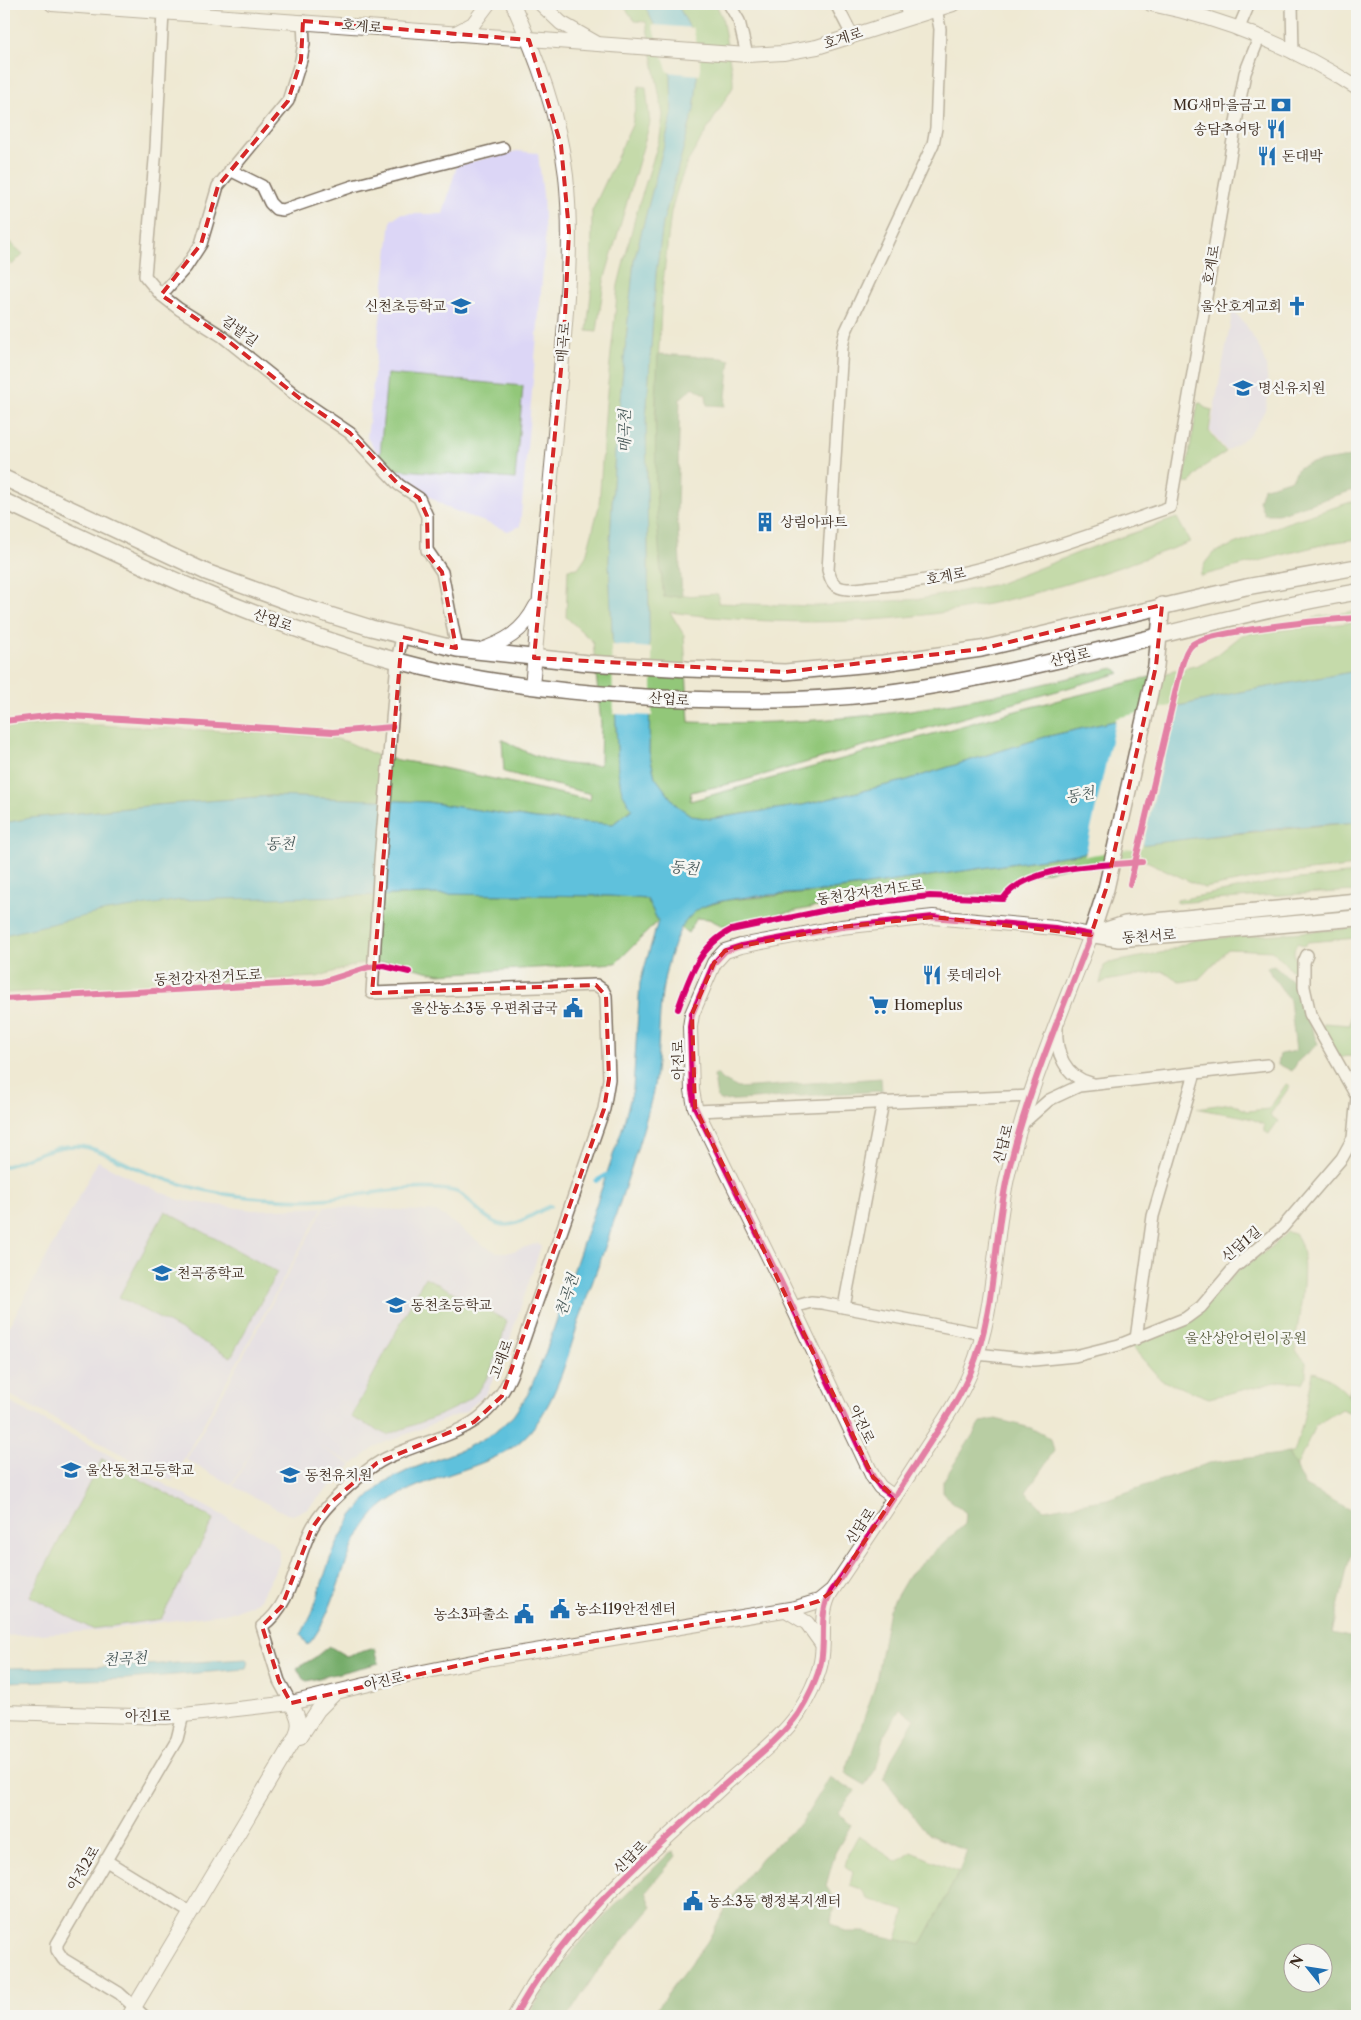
<svg xmlns="http://www.w3.org/2000/svg" width="1361" height="2020" font-family="'Libre Caslon Text','Noto Serif KR',serif">
  <style>
    .built { fill: #dcd6f6 }
    .green { fill: #92c779; stroke: #66784c }
    .forest { fill: #75ac69; stroke: #586b44; fill-rule: evenodd }
    .water { fill: #5ec1dc; stroke: #4c767d }
    .pier { fill: #efe9d3 }
    .lines { fill: none; stroke-linecap: round; stroke-linejoin: round }
    .stream { stroke: #5ec1dc; stroke-width: 4 }
    .minor-casing { stroke: #7a6d5d; stroke-width: 14 }
    .tertiary-casing { stroke: #7a6d5d; stroke-width: 16 }
    .secondary-casing { stroke: #7a6d5d; stroke-width: 18 }
    .minor { stroke: #fff; stroke-width: 11 }
    .tertiary { stroke: #fff; stroke-width: 14 }
    .secondary { stroke: #fff; stroke-width: 15 }
    .cycleway-casing { stroke: #f6f6f2; stroke-width: 9 }
    .cycleway { stroke: #d6006c; stroke-width: 6 }
    .marked { fill: none; stroke: #d62828; stroke-width: 4; stroke-dasharray: 10 6; stroke-linejoin: round }
    .labels { text-anchor: middle; stroke-width: 5; stroke-linejoin: round; paint-order: stroke }
    .street-label { font-size: 14px; fill: #3b2a1e; stroke: #f6f6f2 }
    .poi-label { font-size: 14px; fill: #3b2a1e; stroke: #f6f6f2; text-anchor: start }
    .park-label { font-size: 14px; fill: #555939; stroke: #f6f6f2 }
    .water-label { font-size: 15px; font-style: italic; fill: #465757; stroke: #f6f6f2 }
  </style>
  <rect width="100%" height="100%" fill="#f6f6f2"/>
  <filter id="ink" filterUnits="userSpaceOnUse"><feTurbulence type="fractalNoise" baseFrequency=".02" numOctaves="2"/><feDisplacementMap in="SourceGraphic" scale="10" xChannelSelector="R" yChannelSelector="G"/><feConvolveMatrix kernelMatrix="1 2 1 2 8 2 1 2 1" color-interpolation-filters="sRGB"/></filter>
  <filter id="wash" filterUnits="userSpaceOnUse"><feTurbulence type="fractalNoise" baseFrequency=".0096" numOctaves="4" result="noise"/><feDisplacementMap in="SourceGraphic" scale="20" xChannelSelector="R" yChannelSelector="G"/><feGaussianBlur stdDeviation="1.12" result="paint"/><feColorMatrix in="noise" values="0 0 0 0 0 0 0 0 0 0 0 0 0 0 0 0 0 1.4 0 .05"/><feComposite in="paint" operator="in"/></filter>
  <g filter="url(#wash)">
    <rect width="100%" height="100%" fill="#efe9d3"/>
    <g class="built">
      <polygon points="517,151 538,153 543,195 545,246 520,526 508,531 448,508 391,472 367,438 391,220 400,214 443,214 457,165"/>
      <polygon points="1233,310 1246,325 1261,351 1266,366 1269,395 1265,410 1257,425 1248,436 1227,451 1210,431"/>
      <polygon points="98,1161 142,1184 180,1200 253,1210 323,1207 172,1481 4,1392 4,1336"/>
      <polygon points="325,1206 438,1212 483,1245 496,1252 510,1252 538,1243 541,1246 504,1357 486,1394 465,1412 378,1445 353,1464 319,1446 352,1465 308,1508 293,1515 287,1514 233,1486 256,1442 232,1485 186,1460"/>
      <polygon points="4,1399 271,1541 279,1550 279,1563 260,1599 250,1606 229,1613 94,1631 4,1636"/>
    </g>
    <g class="green">
      <path d="M622,4H644L660,36L671,76L672,115L634,261L615,450L609,561L618,771L622,792L632,808L613,824L536,819L427,802L271,796L157,805L31,818L4,823V728L60,723L325,736L348,742L380,757L434,766L590,800L591,794L504,772L502,739C536,759 561,767 600,765L601,724L593,642L566,617L568,569L578,568L586,556L599,506L606,402L618,285L636,214L660,137L663,115L646,22L635,21Z"/>
      <path d="M677,4H716L722,17L733,79V87L687,163L678,187L671,212L662,292L655,418L660,564L664,597L718,594V603L815,606L920,599L998,584L1093,547L1177,518L1190,542C1115,570 1037,596 958,610C863,626 765,625 670,612L684,635L689,722C778,725 870,719 958,702C1010,693 1062,679 1114,668L1120,673L738,782L691,792L690,801L1023,709L1198,665L1217,655L1242,635L1247,634L1357,622V671L1240,692L1045,737L904,781L803,805L710,819L692,816L676,805L655,777L649,752L650,689L646,420L656,273L663,222L694,109L697,84V57L693,34Z"/>
      <polygon points="639,86 646,87 650,123 604,281 597,332 587,331 591,293 592,211 632,125"/>
      <polygon points="4,237 23,254 12,265 4,256"/>
      <polygon points="387,374 523,386 515,479 392,469 380,456"/>
      <polygon points="1198,403 1201,403 1205,408 1212,410 1209,432 1226,452 1203,467 1189,484 1184,482"/>
      <polygon points="1357,500 1357,539 1329,543 1200,576 1205,563 1213,553 1286,523"/>
      <polygon points="1357,611 1357,616 1314,619 1314,617"/>
      <polygon points="1357,822 1357,866 1280,874 1204,888 1142,859 1118,861 1080,864 1036,874 1018,880 1001,895 918,894 810,908 723,926 709,919 697,918 688,933 680,927 698,908 727,900 821,892 1173,840"/>
      <polygon points="1357,873 1357,891 1262,896 1177,903 1177,900 1280,881"/>
      <path d="M433,894L610,896L647,899L658,921L616,963L439,974L389,962L362,963L317,977L4,993V935C61,919 122,904 182,900C265,895 350,897 433,894Z"/>
      <path d="M1357,928V938L1308,942L1304,946L1298,943C1289,952 1298,964 1299,975L1297,976L1273,951L1228,949L1199,979L1181,982L1162,971L1105,981L1100,984L1104,966L1109,963L1165,952L1194,940Z"/>
      <polygon points="1352,1011 1357,1012 1357,1054 1339,1058 1322,1027 1324,1023 1350,1025"/>
      <path d="M1286,1084L1290,1086L1270,1115L1278,1121L1269,1134L1264,1131V1125C1249,1114 1217,1114 1197,1108L1231,1103L1247,1111L1269,1109Z"/>
      <polygon points="165,1211 277,1272 231,1357 119,1297"/>
      <path d="M1287,1232L1295,1234C1313,1252 1298,1320 1295,1344L1296,1351L1306,1362V1377L1303,1383L1280,1381L1209,1398L1161,1380L1132,1347L1189,1321L1239,1270L1273,1246Z"/>
      <path d="M425,1277L507,1321C500,1344 494,1369 480,1389C463,1411 413,1424 387,1435L351,1417Z"/>
      <path d="M1313,1372C1327,1374 1360,1399 1356,1415L1341,1409L1315,1426L1296,1468L1288,1453H1292L1295,1450C1303,1424 1308,1399 1313,1372Z"/>
      <polygon points="102,1459 214,1519 161,1619 92,1629 30,1596"/>
      <polygon points="858,1836 897,1862 912,1852 959,1872 921,1945 897,1940 905,1911 868,1899 861,1889 850,1885 853,1872 845,1866 848,1854"/>
    </g>
    <g class="forest">
      <path d="M658,354L722,358L730,360L725,406L707,405L706,395L693,387L680,399L677,512L682,596L664,597C654,517 654,435 658,354Z"/>
      <polygon points="1357,456 1357,489 1278,514 1264,514 1259,501 1263,488 1292,479 1298,468 1310,463"/>
      <polygon points="1274,965 1299,987 1307,1017 1318,1044 1299,1060 1292,1071 1278,1064 1280,1054 1296,1051 1290,1001 1267,968 1269,966"/>
      <polygon points="717,1074 721,1079 738,1088 881,1078 882,1091 721,1101 717,1098 714,1076"/>
      <polygon points="1357,1370 1357,1411 1349,1393"/>
      <path d="M996,1419L1031,1428L1051,1439L1054,1451L1026,1492L1044,1510L1107,1499L1209,1463L1288,1453L1305,1486L1357,1513V1551L1350,1557L1332,1633L1354,1638L1357,1635V2016H651L707,1942L736,1890L762,1857L802,1822L830,1777L844,1786L856,1790L838,1812L851,1825L835,1853L826,1886L835,1900L831,1922L844,1932H864L921,1945L959,1872L967,1851L928,1834L884,1779L891,1760L915,1719L900,1709L885,1734L876,1769L865,1785L845,1773L875,1686L889,1609L909,1575L965,1524L966,1513L943,1494V1481L981,1422ZM1294,1952H1324V1982H1294Z"/>
      <polygon points="329,1646 346,1656 375,1648 379,1663 307,1681 303,1679 297,1668 314,1658"/>
      <path d="M674,1852L676,1856L646,1892L652,1907L598,1970L568,2016H528C556,1963 607,1912 651,1871C658,1865 666,1854 674,1852Z"/>
    </g>
    <g class="water">
      <path d="M644,4H677L693,34L697,57V84L694,109L663,222L656,273L646,420L650,689L649,752L655,777L676,805L692,816L710,819L803,805L904,781L1045,737L1240,692L1357,671V822C1179,834 1002,867 825,891C796,895 716,894 696,911C682,922 677,935 672,950C654,1001 663,1046 652,1096C641,1141 625,1186 611,1230C601,1259 590,1288 580,1318C565,1363 551,1425 507,1451C468,1474 405,1480 374,1514C339,1553 340,1607 308,1645L301,1635L312,1613L330,1559L340,1538L352,1516L366,1500L383,1483L409,1470L466,1448L494,1433L513,1416L528,1394L545,1354L622,1129L633,1089L640,983L658,921L647,899L610,896L433,894L181,900L106,911L4,935V823L31,818L157,805L271,796L427,802L536,819L613,824L632,809L622,792L618,771L609,561L615,450L634,261L672,115L671,76L660,36Z"/>
      <polygon points="246,1659 248,1661 246,1669 127,1679 4,1682 4,1668 128,1666"/>
    </g>
    <g class="pier">
      <polygon points="652,25 693,28 700,56 700,75 668,72"/>
      <polygon points="611,645 652,648 652,716 614,714"/>
      <polygon points="1176,705 1142,847 1085,856 1116,718"/>
    </g>
    <g class="lines">
      <g class="stream">
        <path d="M4,1167C23,1160 53,1146 72,1146C97,1145 121,1163 143,1171C178,1185 212,1194 249,1197C273,1199 298,1201 321,1199C361,1196 414,1183 453,1191C461,1192 466,1198 472,1204C505,1238 512,1225 550,1206"/>
        <polyline points="596,1181 610,1173"/>
      </g>
    </g>
  </g>
  <g filter="url(#ink)">
    <g class="lines">
      <defs>
        <g id="minor">
          <polyline points="729,4 739,21 747,55"/>
          <polyline points="836,4 852,35"/>
          <polyline points="905,4 908,17"/>
          <polyline points="1292,4 1293,53"/>
          <path d="M936,8L940,29L936,128L933,144L845,333L842,347L828,570C830,576 831,583 837,586C846,592 861,588 871,587C975,579 1073,541 1170,507L1239,105L1245,73L1259,38"/>
          <polyline points="163,12 156,148 145,276 161,295 179,309 222,336 303,401 350,433 399,485 419,498 427,516 427,550 442,572 457,649"/>
          <polyline points="1238,30 1249,4"/>
          <polyline points="230,170 262,186 270,203 276,209 283,210 353,186 503,148"/>
          <polyline points="161,295 186,267 201,244 218,186 288,101 301,60 304,43 303,21"/>
          <path d="M1057,1028C1055,1052 1065,1077 1091,1083"/>
          <polyline points="697,1111 1031,1096"/>
          <polyline points="1022,1124 1049,1100 1079,1086 1267,1065"/>
          <polyline points="793,1307 811,1302 822,1303 983,1334"/>
          <polyline points="844,1307 883,1102"/>
          <polyline points="1136,1339 1153,1216 1195,1073"/>
          <polyline points="977,1354 1034,1360 1075,1356 1119,1345 1186,1318 1201,1307 1235,1267 1282,1228 1342,1158 1353,1138 1357,1097 1310,1014 1304,987 1304,962 1307,955"/>
          <path d="M291,1703L279,1681L262,1626C294,1604 295,1558 313,1526C320,1513 331,1502 342,1492C357,1479 372,1464 391,1456C447,1432 490,1432 514,1368L604,1109L609,1079L606,996L603,990L596,985L372,993L380,861L397,661L402,637"/>
          <polyline points="105,1860 191,1913"/>
          <polyline points="144,2016 119,1993 63,1959 57,1950 57,1944 177,1739 183,1715"/>
        </g>
        <g id="tertiary">
          <polyline points="52,4 747,55 783,53 817,47 953,4"/>
          <path d="M513,4C537,58 559,116 566,176C574,255 564,335 557,413C548,504 540,596 532,687"/>
          <polyline points="541,4 561,23 596,43"/>
          <path d="M1151,4C1223,18 1296,48 1357,88"/>
          <polyline points="454,34 473,24 488,4"/>
          <path d="M478,651C505,642 523,632 536,606"/>
          <polyline points="786,1610 807,1623 822,1644"/>
          <polyline points="4,1712 166,1717 291,1703 398,1677 492,1658 796,1608 819,1601 830,1592"/>
          <polyline points="300,1737 318,1710 334,1694"/>
          <path d="M129,2016L295,1738C302,1724 298,1716 291,1703"/>
          <path d="M515,2016C563,1925 648,1856 722,1787C746,1765 780,1740 798,1714C807,1700 818,1678 821,1662C826,1638 818,1614 831,1592C862,1546 893,1500 923,1453C940,1427 959,1400 971,1371C996,1310 993,1242 1007,1178C1025,1095 1061,1014 1091,935L1055,928L933,917L841,927L741,946L725,951L714,963L692,1014L690,1027L692,1090L695,1107L781,1282L873,1477L880,1487L894,1497"/>
        </g>
        <g id="secondary">
          <polyline points="4,478 206,572 291,603 371,628 457,649 588,663 687,669 785,672 883,663 981,649 1246,587 1357,567"/>
          <path d="M4,501C131,561 258,623 394,660C471,681 551,691 630,696C715,702 798,703 883,693C1044,673 1198,619 1357,592"/>
          <polyline points="1091,935 1106,889 1156,666 1162,605"/>
          <polyline points="1091,935 1125,924 1357,901"/>
          <polyline points="1095,935 1119,939 1357,918"/>
        </g>
      </defs>
      <use href="#minor" class="minor-casing"/>
      <use href="#tertiary" class="tertiary-casing"/>
      <use href="#secondary" class="secondary-casing"/>
      <use href="#minor" class="minor"/>
      <use href="#tertiary" class="tertiary"/>
      <use href="#secondary" class="secondary"/>
      <defs>
        <g id="cycleway">
          <polyline points="4,721 56,715 333,732 392,727"/>
          <path d="M1130,884L1181,668C1184,660 1185,650 1193,644C1210,631 1330,619 1357,618"/>
          <polyline points="4,999 322,982 369,967 384,966 409,972"/>
          <path d="M678,1009C689,978 699,946 731,930L827,910L911,898L930,896L1003,899C1028,864 1102,866 1142,862"/>
          <path d="M515,2016C563,1925 648,1856 722,1787C746,1765 780,1740 798,1714C807,1700 818,1678 821,1662C826,1638 818,1614 831,1592C862,1546 893,1500 923,1453C940,1427 959,1400 971,1371C996,1310 993,1242 1007,1178C1025,1095 1061,1014 1091,935L1055,928L933,917L841,927L741,946L725,951L714,963L692,1014L690,1027L692,1090L695,1107L781,1282L873,1477L880,1487L894,1497"/>
        </g>
      </defs>
      <use href="#cycleway" class="cycleway-casing"/>
      <use href="#cycleway" class="cycleway"/>
    </g>
  </g>
  <path d="M0 0H1361V2020H0ZM303,21L529,40L561,145L569,231L564,337L534,658L785,672L981,649L1162,605L1156,666L1106,889L1091,935L933,917L841,927L741,946L725,951L714,963L692,1014L695,1107L873,1477L894,1497L831,1592L819,1601L796,1608L492,1658L291,1703L279,1681L262,1626L282,1606L312,1528L330,1503L377,1463L474,1422L502,1396L604,1109L609,1079L606,996L596,985L372,993L402,637L456,648L442,572L428,555L427,516L419,498L399,485L350,433L303,401L222,336L161,295L201,244L218,186L288,101L301,60Z" fill="#efe9d3" fill-opacity=".55" fill-rule="evenodd"/>
  <path class="marked" d="M303,21L529,40L561,145L569,231L564,337L534,658L785,672L981,649L1162,605L1156,666L1106,889L1091,935L933,917L841,927L741,946L725,951L714,963L692,1014L695,1107L873,1477L894,1497L831,1592L819,1601L796,1608L492,1658L291,1703L279,1681L262,1626L282,1606L312,1528L330,1503L377,1463L474,1422L502,1396L604,1109L609,1079L606,996L596,985L372,993L402,637L456,648L442,572L428,555L427,516L419,498L399,485L350,433L303,401L222,336L161,295L201,244L218,186L288,101L301,60Z"/>
  <defs>
    <symbol id="bank-bare" viewBox="-9 -9 18 18"><path d="M-6-4H6V4H-6ZM0-2.3a2.3 2.3 0 1 0 0 4.6a2.3 2.3 0 1 0 0-4.6Z" fill="#1f6fb2" stroke="#f6f6f2" stroke-width="2.5" paint-order="stroke"/></symbol>
    <symbol id="restaurant-bare" viewBox="-9 -9 18 18"><path d="M-5-6h1v4h1v-4h1v4h1v-4h1v5L-1.5 .5V6h-2V.5L-5-1ZM5-6V6H3V1.5H1.5Q1.5-4 5-6Z" fill="#1f6fb2" stroke="#f6f6f2" stroke-width="2.5" paint-order="stroke"/></symbol>
    <symbol id="school-bare" viewBox="-9 -9 18 18"><path d="M0-5L7-2L0 1L-7-2ZM-4 1L0 2.5L4 1V4Q0 6-4 4Z" fill="#1f6fb2" stroke="#f6f6f2" stroke-width="2.5" paint-order="stroke"/></symbol>
    <symbol id="church-bare" viewBox="-9 -9 18 18"><path d="M-1.2-6h2.4v3.5h3.3v2.4h-3.3V6h-2.4V-.1h-3.3v-2.4h3.3Z" fill="#1f6fb2" stroke="#f6f6f2" stroke-width="2.5" paint-order="stroke"/></symbol>
    <symbol id="building-bare" viewBox="-9 -9 18 18"><path d="M-4-6H4V6H1V3H-1V6H-4ZM-2.5-4.3h1.7v1.8h-1.7ZM.8-4.3h1.7v1.8H.8ZM-2.5-1h1.7V.8h-1.7ZM.8-1h1.7V.8H.8Z" fill="#1f6fb2" stroke="#f6f6f2" stroke-width="2.5" paint-order="stroke"/></symbol>
    <symbol id="supermarket-bare" viewBox="-9 -9 18 18"><path d="M-6-5.5h2.5l.6 2H6L4.5 2H-2.5L-4.4-4H-6ZM-1.5 3.2a1.3 1.3 0 1 0 .1 0ZM3 3.2a1.3 1.3 0 1 0 .1 0Z" fill="#1f6fb2" stroke="#f6f6f2" stroke-width="2.5" paint-order="stroke"/></symbol>
    <symbol id="civic-bare" viewBox="-9 -9 18 18"><path d="M-.6-6.5H3V-4.5H.6V-3L4-1V1h2V6H-6V1h2V-1L-.6-3ZM-1.2 2.5V6h2.4V2.5Z" fill="#1f6fb2" stroke="#f6f6f2" stroke-width="2.5" paint-order="stroke"/></symbol>
  </defs>
  <g fill-rule="evenodd">
    <use href="#bank-bare" x="1267" y="91" width="28" height="28"/>
    <use href="#restaurant-bare" x="1262" y="115" width="28" height="28"/>
    <use href="#restaurant-bare" x="1253" y="142" width="28" height="28"/>
    <use href="#school-bare" x="447" y="292" width="28" height="28"/>
    <use href="#church-bare" x="1283" y="292" width="28" height="28"/>
    <use href="#school-bare" x="1229" y="374" width="28" height="28"/>
    <use href="#building-bare" x="751" y="508" width="28" height="28"/>
    <use href="#restaurant-bare" x="918" y="961" width="28" height="28"/>
    <use href="#supermarket-bare" x="865" y="991" width="28" height="28"/>
    <use href="#civic-bare" x="559" y="994" width="28" height="28"/>
    <use href="#school-bare" x="148" y="1259" width="28" height="28"/>
    <use href="#school-bare" x="382" y="1291" width="28" height="28"/>
    <use href="#school-bare" x="57" y="1456" width="28" height="28"/>
    <use href="#school-bare" x="276" y="1461" width="28" height="28"/>
    <use href="#civic-bare" x="546" y="1595" width="28" height="28"/>
    <use href="#civic-bare" x="510" y="1600" width="28" height="28"/>
    <use href="#civic-bare" x="679" y="1887" width="28" height="28"/>
  </g>
  <g class="labels">
    <g class="street-label">
      <text transform="translate(362 26) rotate(5)" y="5">호계로</text>
      <text transform="translate(843 38) rotate(-18)" y="5">호계로</text>
      <text transform="translate(1211 265) rotate(-80)" y="5">호계로</text>
      <text transform="translate(240 331) rotate(36)" y="5">갈밭길</text>
      <text transform="translate(563 342) rotate(-85)" y="5">매곡로</text>
      <text transform="translate(946 576) rotate(-11)" y="5">호계로</text>
      <text transform="translate(273 620) rotate(20)" y="5">산업로</text>
      <text transform="translate(1070 657) rotate(-13)" y="5">산업로</text>
      <text transform="translate(669 699) rotate(4)" y="5">산업로</text>
      <text transform="translate(870 892) rotate(-8)" y="5">동천강자전거도로</text>
      <text transform="translate(1149 936) rotate(-4)" y="5">동천서로</text>
      <text transform="translate(208 977) rotate(-3)" y="5">동천강자전거도로</text>
      <text transform="translate(678 1060) rotate(-91)" y="5">아진로</text>
      <text transform="translate(1003 1144) rotate(-75)" y="5">신답로</text>
      <text transform="translate(1241 1244) rotate(-40)" y="5">신답1길</text>
      <text transform="translate(501 1359) rotate(-69)" y="5">고래로</text>
      <text transform="translate(862 1424) rotate(65)" y="5">아진로</text>
      <text transform="translate(860 1526) rotate(-56)" y="5">신답로</text>
      <text transform="translate(384 1681) rotate(-13)" y="5">아진로</text>
      <text x="148" y="1721">아진1로</text>
      <text transform="translate(630 1857) rotate(-44)" y="5">신답로</text>
      <text transform="translate(83 1868) rotate(-59)" y="5">아진2로</text>
    </g>
    <g class="poi-label">
      <text x="1266" y="110" text-anchor="end">MG새마을금고</text>
      <text x="1261" y="134" text-anchor="end">송담추어탕</text>
      <text x="1282" y="161">돈대박</text>
      <text x="446" y="311" text-anchor="end">신천초등학교</text>
      <text x="1282" y="311" text-anchor="end">울산호계교회</text>
      <text x="1258" y="393">명신유치원</text>
      <text x="780" y="527">상림아파트</text>
      <text x="947" y="980">롯데리아</text>
      <text x="894" y="1010">Homeplus</text>
      <text x="558" y="1013" text-anchor="end">울산농소3동 우편취급국</text>
      <text x="177" y="1278">천곡중학교</text>
      <text x="411" y="1310">동천초등학교</text>
      <text x="86" y="1475">울산동천고등학교</text>
      <text x="305" y="1480">동천유치원</text>
      <text x="575" y="1614">농소119안전센터</text>
      <text x="509" y="1619" text-anchor="end">농소3파출소</text>
      <text x="708" y="1906">농소3동 행정복지센터</text>
    </g>
    <g class="park-label">
      <text x="1246" y="1343">울산상안어린이공원</text>
    </g>
    <g class="water-label">
      <text transform="translate(625 431) rotate(-90)" y="5">매곡천</text>
      <text transform="translate(1080 795) rotate(-11)" y="5">동천</text>
      <text x="280" y="849">동천</text>
      <text transform="translate(684 868) rotate(6)" y="5">동천</text>
      <text transform="translate(567 1295) rotate(-72)" y="5">천곡천</text>
      <text transform="translate(125 1659) rotate(-3)" y="5">천곡천</text>
    </g>
  </g>
  <rect width="1361" height="2020" fill="none" stroke="#f6f6f2" stroke-width="20"/>
  <g transform="translate(1308 1968) rotate(300)"><circle r="24" fill="#f6f6f2" stroke="#aba49d"/>
  <path d="M0-4L9 19L0 12L-9 19Z" fill="#1f6fb2"/>
  <text y="-8" font-size="14" font-weight="bold" text-anchor="middle" fill="#3b2a1e">N</text>
  </g>
</svg>
